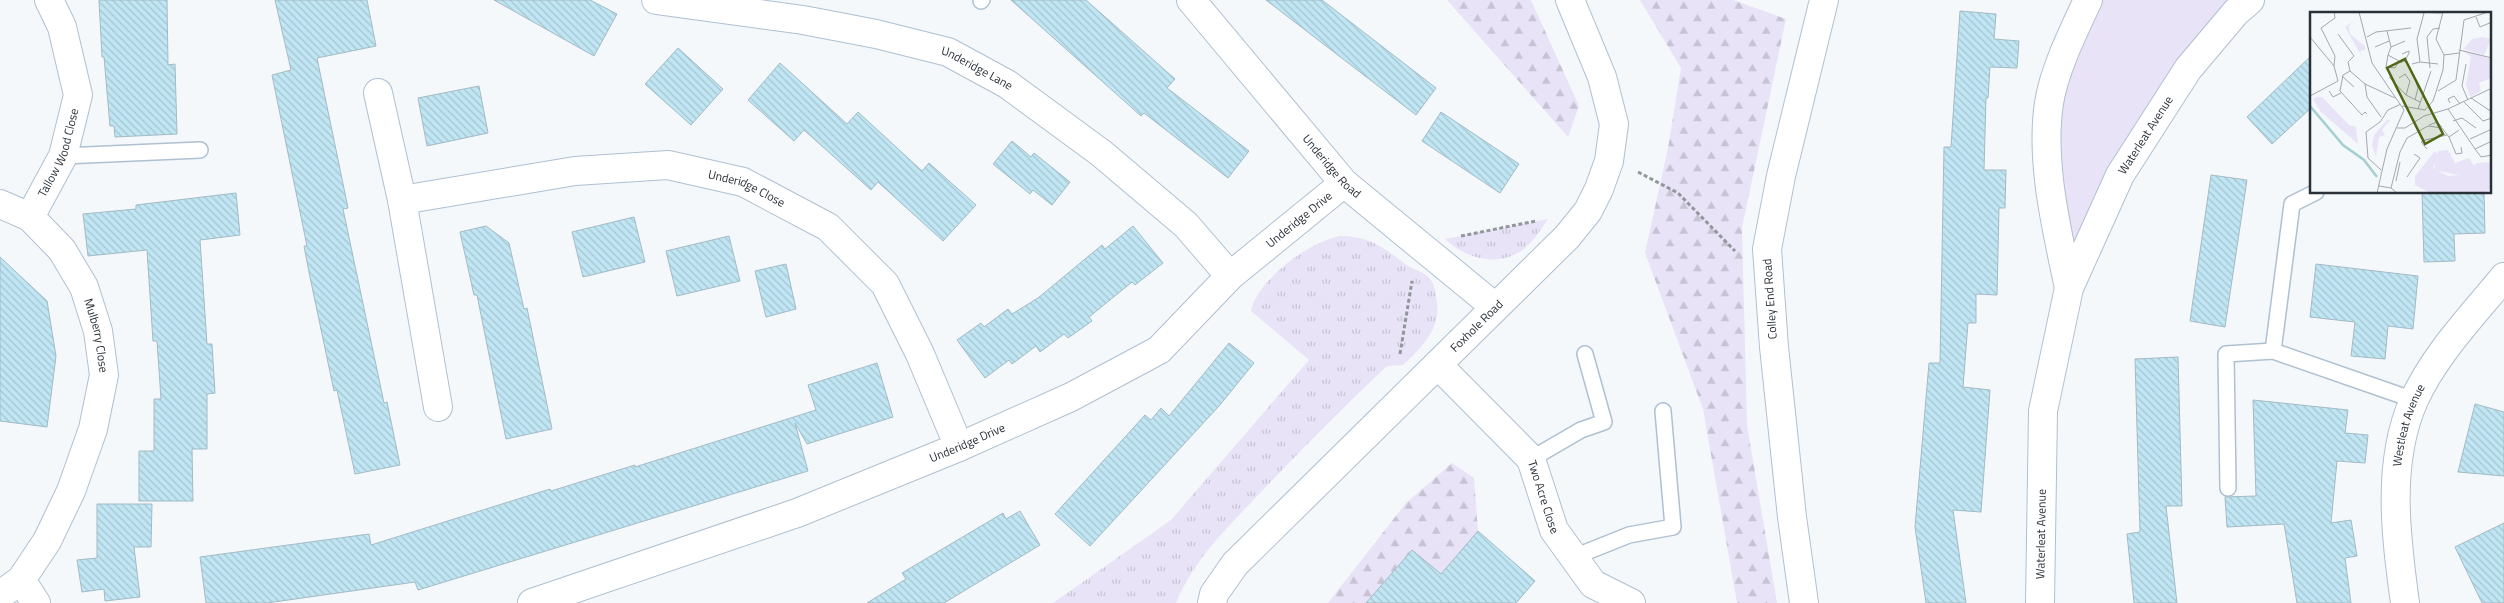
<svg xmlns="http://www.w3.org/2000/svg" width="2504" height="603" font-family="'Titillium Web',sans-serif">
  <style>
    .grass { fill: url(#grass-tufts) }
    .forest { fill: url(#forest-firs) }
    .park { fill: #e8e3f6 }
    .building { fill: url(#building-back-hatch); stroke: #a2bbc5 }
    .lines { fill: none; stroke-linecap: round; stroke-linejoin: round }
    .service-casing { stroke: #afc0d1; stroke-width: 18 }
    .minor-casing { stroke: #afc0d1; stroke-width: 30 }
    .tertiary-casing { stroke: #afc0d1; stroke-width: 30 }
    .path { stroke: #92979c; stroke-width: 3; stroke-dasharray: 4 2.5; stroke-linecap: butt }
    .service { stroke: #fff; stroke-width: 15 }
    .minor { stroke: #fff; stroke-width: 28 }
    .tertiary { stroke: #fff; stroke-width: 28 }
    .labels { text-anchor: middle; stroke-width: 4; stroke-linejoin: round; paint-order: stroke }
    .street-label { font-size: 12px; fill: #293037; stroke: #fff }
    .inset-river { fill: none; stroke: #a6cfd0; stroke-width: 2.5 }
    .inset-road { fill: none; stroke: #a3a8ad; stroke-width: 1 }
    .view { fill: #4f6614; fill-opacity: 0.15; stroke: #4f6614; stroke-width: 2.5 }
    .inset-edge { fill: none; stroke: #293037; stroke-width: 2.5 }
  </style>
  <defs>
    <pattern id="grass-tufts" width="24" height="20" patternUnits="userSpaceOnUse" patternTransform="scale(1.25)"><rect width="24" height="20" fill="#e8e3f6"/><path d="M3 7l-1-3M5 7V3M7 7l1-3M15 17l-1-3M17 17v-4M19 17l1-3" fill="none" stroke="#c7c3d4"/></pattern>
    <pattern id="forest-firs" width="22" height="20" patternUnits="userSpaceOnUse" patternTransform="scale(1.25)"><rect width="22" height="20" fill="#e8e3f6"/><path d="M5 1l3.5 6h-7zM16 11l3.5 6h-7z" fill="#c7c3d4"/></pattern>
    <pattern id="building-back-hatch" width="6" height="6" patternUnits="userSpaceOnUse" patternTransform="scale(1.25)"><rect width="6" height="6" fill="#c0e5f3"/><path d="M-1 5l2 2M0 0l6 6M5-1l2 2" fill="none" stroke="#a5c5d1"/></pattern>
  </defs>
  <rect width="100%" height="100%" fill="#f4f8fb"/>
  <g class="grass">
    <path d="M1548,219C1541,229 1534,241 1524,249C1498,268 1466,259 1445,239Z"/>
    <path d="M1340,236C1368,236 1384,247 1405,264C1414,271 1423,270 1430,279C1434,283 1435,291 1436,297C1443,327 1423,346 1403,365L1387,366C1343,407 1302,449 1261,492C1228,527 1194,559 1176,603H1053L1171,520L1309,360L1251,311C1258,279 1309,242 1340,236Z"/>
  </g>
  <g class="forest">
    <polygon points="1447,0 1531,0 1579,106 1568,137"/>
    <polygon points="1640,0 1733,0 1786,19 1742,228 1747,425 1777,603 1737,603 1703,409 1645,253 1668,148 1681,68"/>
    <polygon points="1452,463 1474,478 1478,531 1441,574 1412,550 1366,603 1328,603 1406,503"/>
  </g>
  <polygon class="park" points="2088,0 2250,0 2188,69 2069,288 2047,150"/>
  <g class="building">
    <polygon points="99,0 167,0 168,65 175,64 177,134 115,137 114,126 110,126 104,57 102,57"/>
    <polygon points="275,0 367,0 376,46 317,58 348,208 343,209 384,403 387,402 400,465 355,474 337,390 334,391 310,277 304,246 307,246 272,75 291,70"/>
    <polygon points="494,0 590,0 617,14 594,56"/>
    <polygon points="1011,0 1086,0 1175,79 1167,88 1249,151 1228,178 1144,113 1141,116"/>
    <polygon points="1266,0 1322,0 1436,88 1416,115"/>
    <polygon points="1960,11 1996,14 1994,39 2019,41 2017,68 1990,67 1988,98 1986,98 1984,170 2006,170 2005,208 1999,208 1997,295 1976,294 1976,323 1968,323 1963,387 1990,390 1981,512 1953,510 1966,603 1926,603 1915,527 1929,363 1940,363 1944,147 1951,147"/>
    <polygon points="678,48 723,89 691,125 645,84"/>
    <polygon points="2312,55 2312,107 2272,144 2247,117"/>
    <polygon points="780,63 847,124 858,112 922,171 929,163 976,205 943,241 878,182 871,190 804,130 794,141 748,100"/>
    <polygon points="479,86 488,133 427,146 418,98"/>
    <polygon points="1441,112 1519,164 1500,193 1422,141"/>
    <polygon points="1012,141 1031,157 1034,153 1070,182 1052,205 1033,190 1030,194 993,164"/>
    <polygon points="2211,175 2247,180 2225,327 2190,321"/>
    <polygon points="2422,192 2484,192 2485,233 2454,234 2455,261 2424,262"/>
    <polygon points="236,193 240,235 200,240 207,344 212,344 215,393 207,394 207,449 192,449 193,501 139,501 139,451 154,451 154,399 161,399 157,341 153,341 147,250 88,256 83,214 136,209 136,205"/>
    <polygon points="634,217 645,262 583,277 572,232"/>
    <polygon points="486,226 509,243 524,309 527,308 552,429 506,439 477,295 474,295 460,232"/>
    <polygon points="1133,226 1163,263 1135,285 1132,282 1089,317 1092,321 1068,338 1064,334 1040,352 1036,346 1012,364 1009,360 985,378 957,340 981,323 984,327 1008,309 1012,314 1038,298 1102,245 1105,249"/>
    <polygon points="729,236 740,281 677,296 666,251"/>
    <polygon points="0,257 47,301 56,356 47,427 0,421"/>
    <polygon points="786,264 796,309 766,317 755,271"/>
    <polygon points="2316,264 2418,276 2413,329 2388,326 2385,359 2351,356 2355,322 2310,317"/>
    <polygon points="1229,343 1254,363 1219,406 1090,546 1055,514 1145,415 1151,420 1161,408 1169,416"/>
    <polygon points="2178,357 2182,506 2166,506 2177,603 2134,603 2127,534 2140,532 2135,359"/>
    <polygon points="877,363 893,417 807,444 795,423 808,471 418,590 415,582 267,603 206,603 200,557 369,534 371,545 550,489 551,491 635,465 635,467 816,410 808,385"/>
    <polygon points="2253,400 2348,410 2345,433 2368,435 2365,463 2337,461 2331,523 2351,520 2357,556 2345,558 2351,603 2297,603 2284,524 2227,527 2225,497 2256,496"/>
    <polygon points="2475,404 2504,412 2504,476 2458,472"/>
    <polygon points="97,504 152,504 151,547 134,547 140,597 105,601 104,589 82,592 77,560 97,558"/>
    <polygon points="1020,511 1040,545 944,603 867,603 906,579 902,573 1003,513 1006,519"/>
    <polygon points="2504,523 2504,603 2482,603 2455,547"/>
    <polygon points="1478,531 1535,581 1516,603 1366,603 1412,550 1441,574"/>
  </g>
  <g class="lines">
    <defs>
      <g id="service">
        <polyline points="981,1 982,0"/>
        <polyline points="63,156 200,150"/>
        <polyline points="2273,351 2292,204 2316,192"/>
        <polyline points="1531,459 1581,430 1604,422 1585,354"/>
        <polyline points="2228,488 2226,354 2273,351 2414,400"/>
        <polyline points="1574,557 1629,535 1673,527 1663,411"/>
      </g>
      <g id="minor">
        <path id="s1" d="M656,0L803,20L876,34L948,52L1007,84L1101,153L1186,225L1230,276"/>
        <path id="s2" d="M1191,0L1344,183L1495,307"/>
        <polyline points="378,93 402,200"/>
        <path id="s3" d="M0,204L30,217L62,250L84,287L98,331L104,375L93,429L71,491L47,541L21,580L0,595"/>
        <path id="s4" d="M30,217L63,156L78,95L62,27L49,0"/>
        <path d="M2069,288C2057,231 2040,162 2049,103C2054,70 2074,30 2088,0"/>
        <path id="s5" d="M1438,365L1531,459L1554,530L1593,584L1631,603"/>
        <path id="s6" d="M438,407L402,200L575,171L668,165L743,182L828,227L885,284L920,354L959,447"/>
        <polyline points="21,580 36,603"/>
        <path id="s7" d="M532,603L797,513L959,447L1071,397L1159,350L1230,276L1344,183"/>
        <path id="s8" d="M1212,603L1214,594L1235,564L1567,237L1588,211L1599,189L1609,161L1614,124L1602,77L1570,0"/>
        <path id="s9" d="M2040,603L2043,411L2069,288L2120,175L2188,69L2236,12L2250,0"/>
        <path id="s10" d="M2405,603C2396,537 2386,463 2414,400C2435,354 2473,315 2504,277"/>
      </g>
      <polyline id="tertiary" points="1804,603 1792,517 1774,347 1767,249 1781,176 1824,0"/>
    </defs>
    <use href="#service" class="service-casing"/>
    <use href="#minor" class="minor-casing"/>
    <use href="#tertiary" class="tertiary-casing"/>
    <g class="path">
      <polyline points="1638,172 1678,193 1735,251"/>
      <polyline points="1461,236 1536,221"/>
      <polyline points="1400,354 1412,281"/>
    </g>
    <use href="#service" class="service"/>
    <use href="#minor" class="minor"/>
    <use href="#tertiary" class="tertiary"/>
  </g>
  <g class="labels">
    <g class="street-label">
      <text dy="4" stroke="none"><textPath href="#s1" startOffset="330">Underidge Lane</textPath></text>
      <text dy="4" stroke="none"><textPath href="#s9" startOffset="489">Waterleat Avenue</textPath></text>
      <text dy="4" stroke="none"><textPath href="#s4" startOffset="71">Tallow Wood Close</textPath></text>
      <text dy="4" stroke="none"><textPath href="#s2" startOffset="218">Underidge Road</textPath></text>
      <text dy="4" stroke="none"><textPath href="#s6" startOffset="561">Underidge Close</textPath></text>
      <text dy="4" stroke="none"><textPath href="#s7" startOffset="869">Underidge Drive</textPath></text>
      <text transform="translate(1770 299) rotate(-94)" y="4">Colley End Road</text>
      <text dy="4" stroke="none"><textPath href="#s8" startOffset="385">Foxhole Road</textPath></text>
      <text dy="4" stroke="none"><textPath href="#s3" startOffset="172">Mulberry Close</textPath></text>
      <text dy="4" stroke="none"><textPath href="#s10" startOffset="180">Westleat Avenue</textPath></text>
      <text dy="4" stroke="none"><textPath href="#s7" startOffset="464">Underidge Drive</textPath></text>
      <text dy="4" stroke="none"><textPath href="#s5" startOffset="172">Two Acre Close</textPath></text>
      <text dy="4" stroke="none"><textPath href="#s9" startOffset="69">Waterleat Avenue</textPath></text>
    </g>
  </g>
  <g transform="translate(2310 12)">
    <rect width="181" height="181" fill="#f4f8fb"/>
    <path d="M43,10L39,14L40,22L55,34V38L50,39L52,45L35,15ZM7,85H12L39,113L46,115L48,132L11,100L3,87ZM77,108H80L72,118L75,123L69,125L66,145L62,133L64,123ZM125,139L128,144L123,156L138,164L149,163L167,151L181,150V177L174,181H120L105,173V164Z" fill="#e8e3f6"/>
    <path d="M153,38L181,47V66L169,71L171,79L160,85L156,72L161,45Z" fill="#e8e3f6"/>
    <path d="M138,138L145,151L159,146L165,155L149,163L124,158L128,139Z" fill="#e8e3f6"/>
    <path d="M173,25L181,27L174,43L153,37L162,27Z" fill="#e8e3f6"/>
    <path class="inset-river" d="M0,94L33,133L54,148L67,165"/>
    <path class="inset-road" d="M24,0L25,6L11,16L25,44L24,54M49,0L62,51L94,98L77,137L67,181M104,0L133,1M166,5L170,15L182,10M77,19L81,35L78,43L89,49L85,56L76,55L78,43M28,22L44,44L38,50L40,59M0,25L24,54L28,69M57,25L66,20L101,16M65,35L79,29M81,35L95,29M149,38L182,46M134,43L149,41M110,50L128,52M89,51L95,49L99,41V39L92,42M102,52L110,50L107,27L114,1M156,52L152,74L158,88M120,56L117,25L123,17L130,16M40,59L33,63L30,79L52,103L55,100L57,102M40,59L55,72L85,86M32,64L44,75M79,65L96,83L110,90M89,66L95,62L100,69L96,83M105,66L108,76L105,88M55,72L57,85L71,105M19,79L23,85L31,81M128,79L146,68L154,8L178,0M0,84L28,69M161,86L182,100M154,90L173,109L182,106M140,91L138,87L144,84L150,92M92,94L115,98L123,89L133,58L134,43L126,27L133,0M108,97L121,59M138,97L165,137L182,129M143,109L152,106L166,116M119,113L127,110L132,115M87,116H95L114,104L138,97L182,76M139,125L146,142L152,141L151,135M160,127L182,117M117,137L111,130L115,128L137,123M165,137L171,145L182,143M71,158L58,146L56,120L70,110L78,98L91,92M97,165L110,146L104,142M86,169L90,150M69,174L81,176L87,181M81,176L90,140L97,126L118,114L132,116L139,125L149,118"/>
    <path class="view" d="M95,47L133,122L115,132L77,56Z"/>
    <rect width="181" height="181" class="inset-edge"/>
  </g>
</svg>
